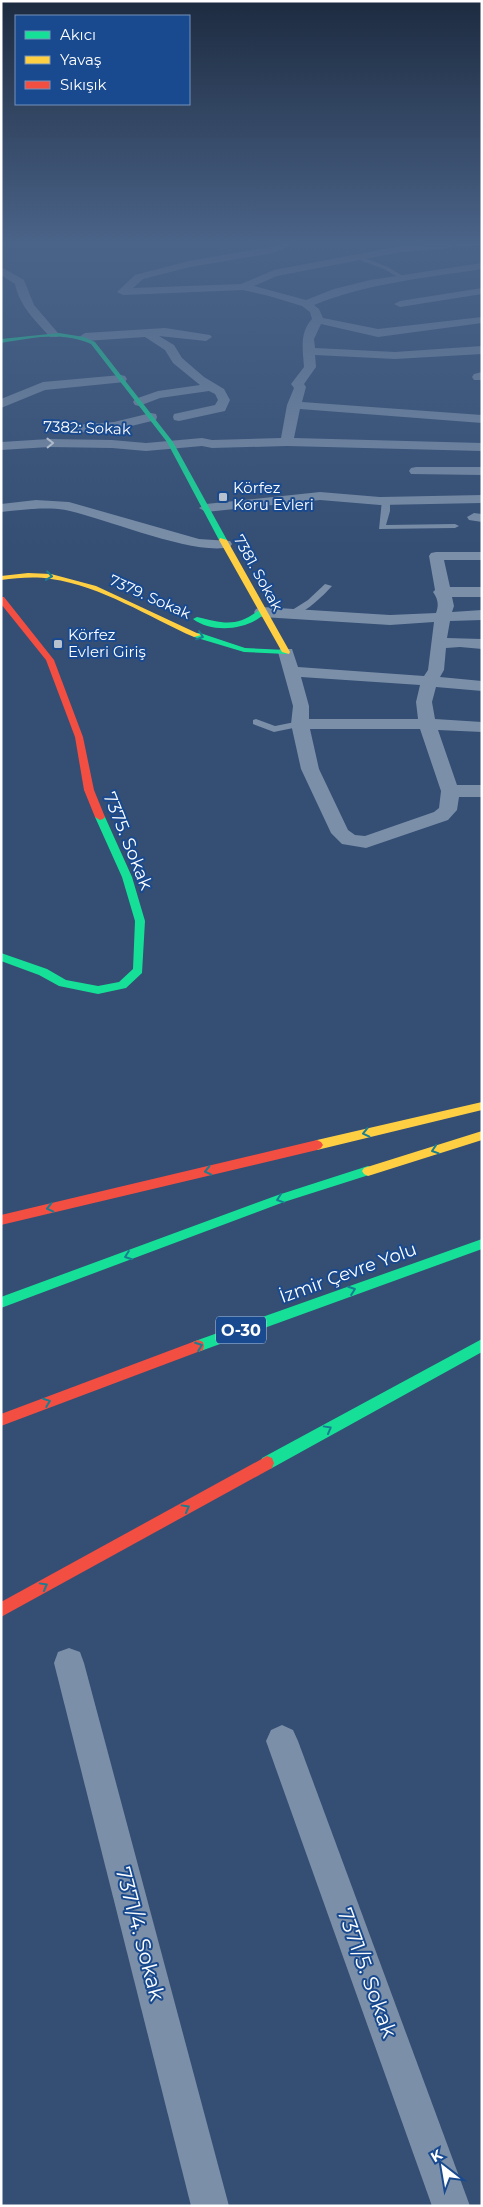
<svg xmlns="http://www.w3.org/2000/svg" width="483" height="2207" font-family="Montserrat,sans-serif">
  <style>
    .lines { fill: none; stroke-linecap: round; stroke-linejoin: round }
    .lane { fill: #7b8fa8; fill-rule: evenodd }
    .street { fill: #7b8fa8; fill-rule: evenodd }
    .fast { fill: #16e098; fill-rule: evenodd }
    .slow { fill: #ffcf43; fill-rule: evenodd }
    .jam { fill: #f24e42; fill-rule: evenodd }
    .oneway { stroke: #e5e9ee }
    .oneway2 { stroke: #187e92 }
    .poi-dot { fill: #b8c1ce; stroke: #194a8f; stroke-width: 2 }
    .labels { text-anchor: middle; stroke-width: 4; stroke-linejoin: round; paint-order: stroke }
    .far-street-label { font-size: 15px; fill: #fff; stroke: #194a8f }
    .far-poi-label { font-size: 15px; fill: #fff; stroke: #194a8f; text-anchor: start }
    .shield { fill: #194a8f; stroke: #bac9dd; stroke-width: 1 }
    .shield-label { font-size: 16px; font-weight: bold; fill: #fff }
    .street-label { font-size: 18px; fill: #fff; stroke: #194a8f }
    .near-street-label { font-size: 21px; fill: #fff; stroke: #194a8f }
  </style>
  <rect width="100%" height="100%" fill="#344e74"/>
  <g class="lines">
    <g class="lane">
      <polygon points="359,256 388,267 408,279 403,280 384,269 357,259"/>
      <polygon points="386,498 390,500 390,511 386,525 455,524 459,526 455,528 379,529 382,500"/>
      <path d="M325,584L332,586C324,595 302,617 289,616V612L308,600Z"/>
      <polygon points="256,719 275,726 300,721 304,724 303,726 274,732 253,724 253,720"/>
    </g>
    <g class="street">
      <path d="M286,241H299L273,253L190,267L143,279L133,288L241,284L274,270L401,246L482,241V245L401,252L277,276L254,286L306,300L334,289L370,280L482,263V269C425,278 368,283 314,305L319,309L323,318L378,329L482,317V323L378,337L321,324L314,339L315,348L395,352L482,346V354L395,359L315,355L316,367L304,384L306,387L302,402L482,415V423L300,409L294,438L482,443V451L287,446L212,448L202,446L146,451L112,448L49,447L1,450V442L49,439L112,440L146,443L202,438L212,440L281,438L287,405L294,388L291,384L304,367C303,350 299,333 312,319L310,312L302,306L269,296L243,290L123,295L117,292L135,275L189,261L270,247Z"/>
      <path d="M1,267L24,280L34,305L58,333L60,335L58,337H50C35,320 20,307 15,284L1,275Z"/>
      <polygon points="482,288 482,294 400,307 394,304 400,301"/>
      <polygon points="165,328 210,335 212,337 206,341 159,336 174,345 182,358 204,377 224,389 230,400 225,411 179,421 174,420 173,417 174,414 215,405 218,400 215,394 209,391 160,398 139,406 135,405 133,402 135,399 158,391 200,385 173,363 165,350 145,337 85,341 79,337 85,333"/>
      <polygon points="482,372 482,380 474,380 472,377 474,374"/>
      <polygon points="121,375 125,376 127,379 125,382 45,390 1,408 1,399 43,382"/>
      <polygon points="151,413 156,414 157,417 156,420 123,428 76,433 69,429 76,425 114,422"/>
      <polygon points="416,467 482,467 482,475 411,474 409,471 411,468"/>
      <polygon points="320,492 380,497 482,495 482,503 380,505 320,500 206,512 199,508 206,504"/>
      <path d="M36,500L69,502L199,539L230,541L232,544L230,547C195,556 109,520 70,511C48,506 24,510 1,512V504Z"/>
      <polygon points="474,513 482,514 482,522 469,520 467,517"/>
      <path d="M436,552H482V560H444L450,587H482V597H452L454,606L452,612L482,610V620L450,621L447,638L482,639V649L460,647L446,648L444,670L440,677L482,681V691L436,687L432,702L435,719L482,722V732L438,730L457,785H482V797H459L457,810L448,820L366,848L342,844L331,833L301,769L291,724L293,706L278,652L280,649H292L298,667L424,676L428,670L434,622L390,625L262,617L256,615L254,612L256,609L262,607L390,615L436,613C439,605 438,599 433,592L435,590L429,556L431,553ZM301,677L420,685L416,702L418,719H309V706ZM310,729H420L441,791L439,808L434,812L365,836L355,835L348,830L319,769Z"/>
      <polygon points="69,1648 80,1652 84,1663 229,2206 191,2206 54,1663 58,1652"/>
      <polygon points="282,1725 293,1730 298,1741 470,2206 432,2206 266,1741 271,1730"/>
    </g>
    <g class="fast">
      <path d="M59,333L84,337L95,342L173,442L227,540L226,542L219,540L167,442L91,344C62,331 32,338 1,343V339Z"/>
      <path d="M259,610L266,612C250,630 213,634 193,619L197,617C222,623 237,628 259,610Z"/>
      <polygon points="194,633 200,633 245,648 286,650 290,652 286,654 244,652 194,637"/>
      <polygon points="100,814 105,817 132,877 145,921 142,973 126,988 98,994 59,986 39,975 1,961 1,953 47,969 66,980 98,986 119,982 133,969 135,921 122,877 95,817"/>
      <polygon points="368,1166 372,1168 374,1171 372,1174 284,1202 1,1308 1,1297 278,1195"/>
      <polygon points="482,1239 482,1249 198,1352 193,1350 192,1346 193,1342 198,1340"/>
      <polygon points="482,1339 482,1352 272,1468 267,1470 262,1468 260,1463 262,1458"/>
    </g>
    <g class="slow">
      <polygon points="220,538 227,540 290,652 289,654 282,652 219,540"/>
      <path d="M28,573L51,574L96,586L201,635L194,637C148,617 102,586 51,579C34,576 18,578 1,580V576Z"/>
      <polygon points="482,1102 482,1110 317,1150 313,1148 311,1145 313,1142 317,1140"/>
      <polygon points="482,1131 482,1140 368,1176 364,1174 362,1171 364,1168"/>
    </g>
    <g class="jam">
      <polygon points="1,597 4,597 54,660 83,737 94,790 105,817 103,819 100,820 95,817 84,790 75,737 46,660 1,604"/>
      <polygon points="317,1140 321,1142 323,1145 321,1148 317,1150 1,1225 1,1215"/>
      <polygon points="198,1340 203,1342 204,1346 203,1350 1,1426 1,1414"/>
      <polygon points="267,1456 272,1458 274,1463 272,1468 1,1617 1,1602"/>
    </g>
  </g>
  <defs><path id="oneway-chevron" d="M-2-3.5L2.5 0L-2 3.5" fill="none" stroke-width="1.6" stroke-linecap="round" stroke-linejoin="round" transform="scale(1.25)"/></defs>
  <use class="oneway" href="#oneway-chevron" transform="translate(50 443) rotate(-1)"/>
  <g class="oneway2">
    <use href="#oneway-chevron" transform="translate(49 576) rotate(8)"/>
    <use href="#oneway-chevron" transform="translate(200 636) rotate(19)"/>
    <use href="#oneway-chevron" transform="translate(366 1133) rotate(167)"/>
    <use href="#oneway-chevron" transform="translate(435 1150) rotate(162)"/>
    <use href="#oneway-chevron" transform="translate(208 1171) rotate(167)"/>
    <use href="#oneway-chevron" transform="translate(280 1199) rotate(161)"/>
    <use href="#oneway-chevron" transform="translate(50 1208) rotate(167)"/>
    <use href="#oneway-chevron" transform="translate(128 1256) rotate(160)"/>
    <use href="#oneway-chevron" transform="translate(352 1290) rotate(-20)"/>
    <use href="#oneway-chevron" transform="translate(199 1346) rotate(-20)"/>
    <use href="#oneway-chevron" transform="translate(47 1402) rotate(-21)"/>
    <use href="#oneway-chevron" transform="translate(328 1429) rotate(-29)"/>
    <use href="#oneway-chevron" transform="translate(186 1508) rotate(-29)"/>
    <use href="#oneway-chevron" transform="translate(44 1586) rotate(-29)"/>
  </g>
  <linearGradient id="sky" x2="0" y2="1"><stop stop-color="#1d2b40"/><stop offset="0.44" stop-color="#4a6388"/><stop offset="1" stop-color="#4a6388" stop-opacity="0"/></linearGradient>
  <rect width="483" height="550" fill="url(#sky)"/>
  <g class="poi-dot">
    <rect x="218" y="492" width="10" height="10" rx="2.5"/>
    <rect x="53" y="639" width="10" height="10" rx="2.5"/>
  </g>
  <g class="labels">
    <g class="far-street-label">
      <text transform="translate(87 428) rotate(2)" y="5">7382: Sokak</text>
      <text transform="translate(258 573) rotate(61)" y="5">7381. Sokak</text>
      <text transform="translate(150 597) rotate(24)" y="5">7379. Sokak</text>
    </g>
    <g class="far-poi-label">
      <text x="233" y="493">Körfez<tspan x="233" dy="17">Koru Evleri</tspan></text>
      <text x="68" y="640">Körfez<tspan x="68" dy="17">Evleri Giriş</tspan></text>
    </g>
    <rect class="shield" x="216" y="1316.5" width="50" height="27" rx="4"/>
    <g class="shield-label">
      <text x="241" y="1336">O-30</text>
    </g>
    <g class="street-label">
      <text transform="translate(128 841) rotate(68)" y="6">7375. Sokak</text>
      <text transform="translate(348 1273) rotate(-20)" y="6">İzmir Çevre Yolu</text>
    </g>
    <g class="near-street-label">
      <text transform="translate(140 1934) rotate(75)" y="7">7371/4. Sokak</text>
      <text transform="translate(367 1973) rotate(70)" y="7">7371/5. Sokak</text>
    </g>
  </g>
  <rect width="483" height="2207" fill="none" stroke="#ffffff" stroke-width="5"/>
  <rect x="15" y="15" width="175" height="90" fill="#194a8f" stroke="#7592bc"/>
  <rect x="25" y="31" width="25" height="8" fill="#16e098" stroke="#7592bc"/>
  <text x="60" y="40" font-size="15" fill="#ffffff">Akıcı</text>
  <rect x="25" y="56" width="25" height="8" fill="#ffcf43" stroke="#7592bc"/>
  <text x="60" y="65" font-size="15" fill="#ffffff">Yavaş</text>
  <rect x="25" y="81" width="25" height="8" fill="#f24e42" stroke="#7592bc"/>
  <text x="60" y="90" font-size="15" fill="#ffffff">Sıkışık</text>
  <g transform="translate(443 2167) rotate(329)" stroke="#194a8f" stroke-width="4" paint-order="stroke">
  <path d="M0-4L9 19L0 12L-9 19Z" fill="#ffffff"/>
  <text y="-8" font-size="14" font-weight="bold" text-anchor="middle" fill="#ffffff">K</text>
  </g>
</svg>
